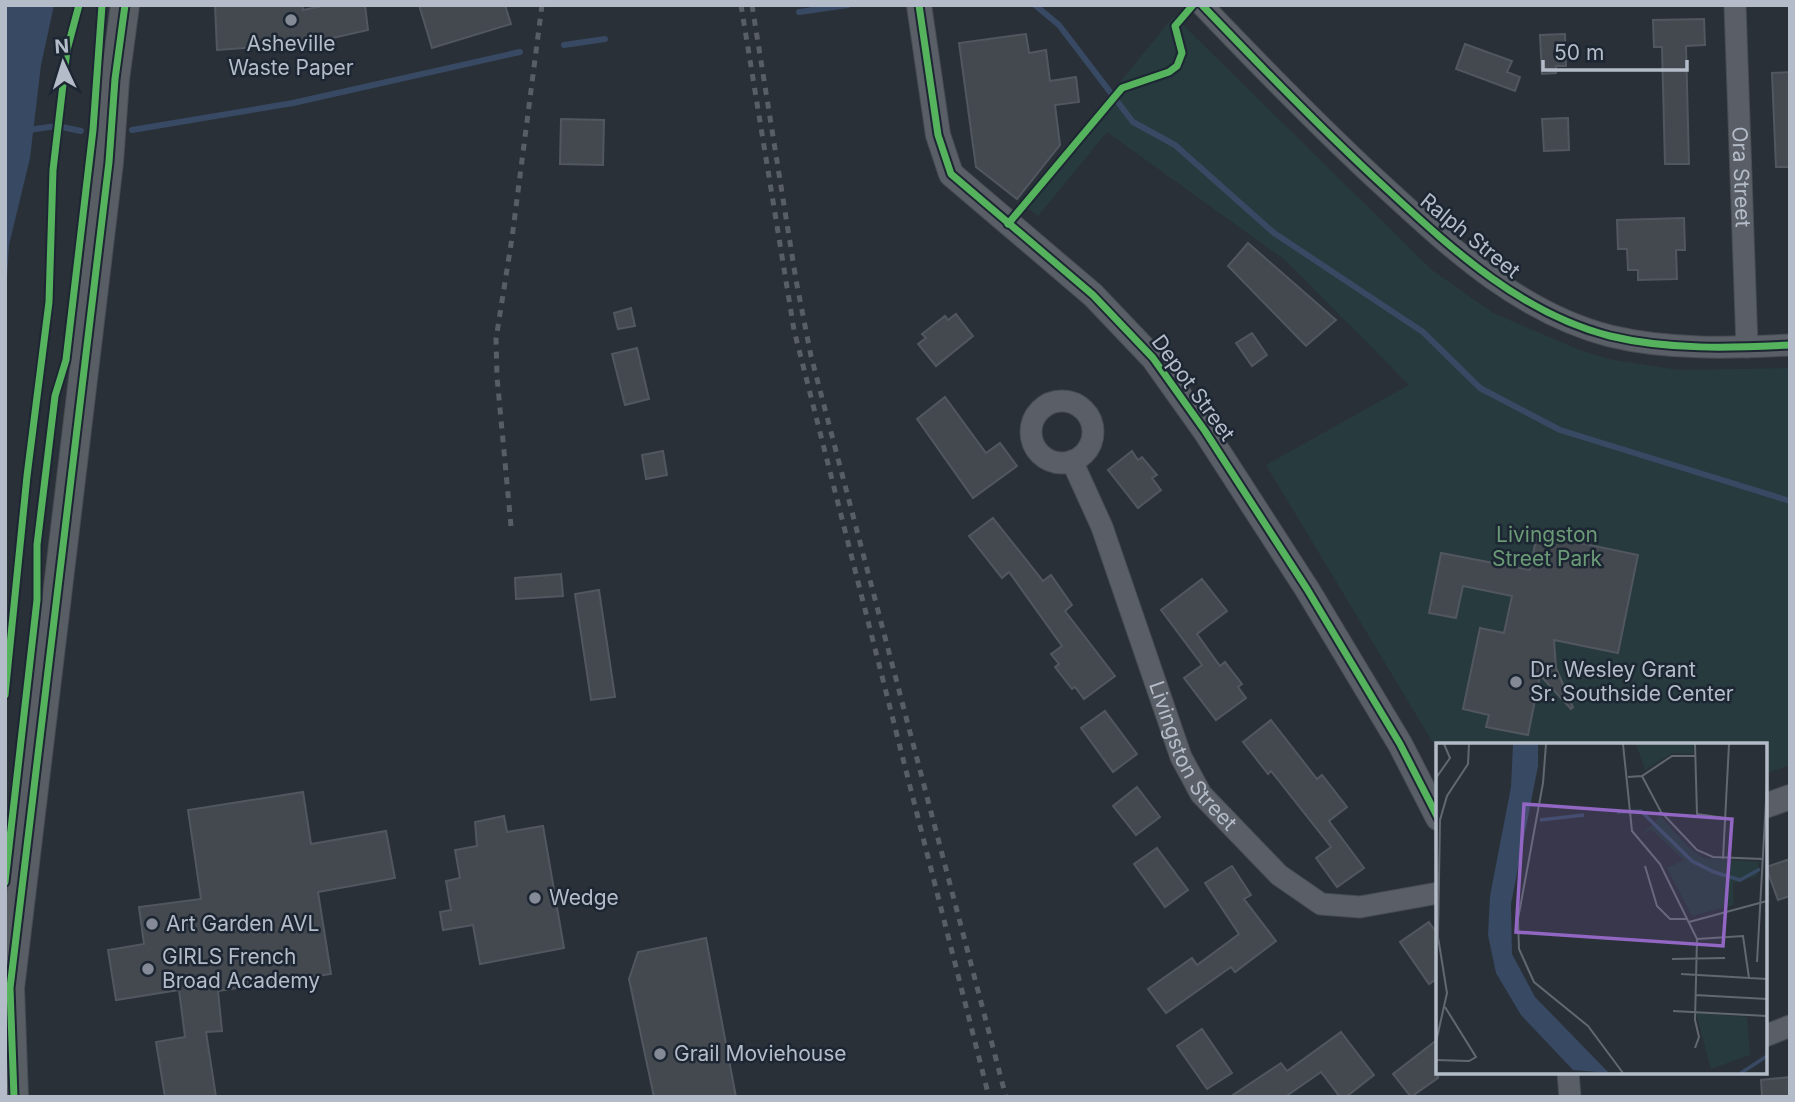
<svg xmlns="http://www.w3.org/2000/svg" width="1795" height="1102" font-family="Inter,sans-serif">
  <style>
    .green { fill: #273a3e }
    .water { fill: #384963 }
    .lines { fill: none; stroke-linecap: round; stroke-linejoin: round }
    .stream { stroke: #384963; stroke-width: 6 }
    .building { fill: #444950; stroke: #52575f; stroke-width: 2 }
    .minor-casing { stroke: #484c53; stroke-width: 23 }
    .tertiary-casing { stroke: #484c53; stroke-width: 26 }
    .secondary-casing { stroke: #484c53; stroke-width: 30 }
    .minor { stroke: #5a5e66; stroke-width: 21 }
    .tertiary { stroke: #5a5e66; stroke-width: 24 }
    .secondary { stroke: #595d64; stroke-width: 28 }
    .rail { stroke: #595d64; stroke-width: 5; stroke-dasharray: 7 7; stroke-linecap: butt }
    .cycleway-casing { stroke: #1d2633; stroke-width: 11 }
    .cycleway { stroke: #56b35d; stroke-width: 7 }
    .poi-dot { fill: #848b96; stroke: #1d2633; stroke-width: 2.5 }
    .labels { text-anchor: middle; stroke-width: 5; stroke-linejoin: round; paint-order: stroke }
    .poi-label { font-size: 21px; fill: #b4bcc9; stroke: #1d2633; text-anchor: start }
    .street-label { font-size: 21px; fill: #b4bcc9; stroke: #1d2633 }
    .park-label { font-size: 21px; fill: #6b9a76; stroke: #1d2633 }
    .inset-river { fill: none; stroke: #384963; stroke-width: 3.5 }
    .inset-road { fill: none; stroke: #616872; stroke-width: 2 }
    .view { fill: #9266c3; fill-opacity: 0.15; stroke: #9266c3; stroke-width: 3.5 }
    .inset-edge { fill: none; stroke: #b4bcc9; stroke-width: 3.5 }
  </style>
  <rect width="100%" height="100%" fill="#2a3038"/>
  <polygon class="green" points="1174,16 1432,270 1493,313 1582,351 1613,360 1680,370 1790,368 1790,765 1765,774 1765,745 1438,745 1438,751 1266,465 1409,385 1285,260 1107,132 1038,216 1021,203"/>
  <polygon class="water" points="5,5 54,5 41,65 30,158 9,245 5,310"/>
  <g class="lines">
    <g class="stream">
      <polyline points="1035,5 1059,25 1133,122 1175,145 1274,233 1423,332 1480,388 1560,430 1790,501"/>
      <polyline points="799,12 848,5"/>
      <polyline points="564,45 605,39"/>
      <polyline points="28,130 57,126 81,131"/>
      <polyline points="132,130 293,103 520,52"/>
    </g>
  </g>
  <g class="building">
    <polygon points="215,5 302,5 303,10 327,5 365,5 368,30 306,44 217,50"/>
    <polygon points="419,5 505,5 511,24 432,48"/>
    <polygon points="1704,19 1705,45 1686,46 1689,164 1665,164 1662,47 1654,47 1653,20"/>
    <polygon points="1026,34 1029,53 1046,50 1050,81 1076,77 1079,102 1055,105 1060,145 1017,199 976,167 959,43"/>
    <polygon points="1565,34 1566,66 1556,66 1556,73 1542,74 1540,35"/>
    <polygon points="1465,44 1512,61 1507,72 1520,77 1515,91 1456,69"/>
    <polygon points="1790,72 1790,167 1776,167 1772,73"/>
    <polygon points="1568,118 1569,150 1544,151 1542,119"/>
    <polygon points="561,119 604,120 603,165 560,164"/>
    <polygon points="1684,218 1685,250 1676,250 1677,279 1638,280 1638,270 1628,270 1627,249 1618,249 1617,220"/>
    <polygon points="1248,243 1336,320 1306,346 1228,266"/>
    <polygon points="631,308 635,326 618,329 614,313"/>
    <polygon points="956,314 973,336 936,366 918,344 926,338 922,334 945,316 948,320"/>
    <polygon points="1252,333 1267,355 1252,366 1236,343"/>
    <polygon points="637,348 649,399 625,405 612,354"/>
    <polygon points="945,397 986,453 1000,443 1017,466 973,498 917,419"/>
    <polygon points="663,451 667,475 646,479 642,455"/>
    <polygon points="1132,451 1138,460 1142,457 1157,475 1152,478 1161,490 1138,508 1108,470"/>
    <polygon points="993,518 1043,581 1051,575 1072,605 1065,611 1115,676 1084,699 1075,687 1072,689 1055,667 1059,664 1051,654 1062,646 1009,572 1002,578 969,536"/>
    <polygon points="1537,534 1638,555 1618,653 1554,640 1556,668 1573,707 1571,709 1540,675 1528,735 1486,727 1489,715 1463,709 1480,628 1504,633 1512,596 1463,586 1456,618 1429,613 1441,553 1530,570"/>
    <polygon points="561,574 563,596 516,599 515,578"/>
    <polygon points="1202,579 1227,611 1197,634 1220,666 1225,662 1242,684 1238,687 1246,698 1216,720 1184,678 1202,665 1161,610"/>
    <polygon points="599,590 615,697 591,700 575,594"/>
    <polygon points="1105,711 1137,754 1113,772 1081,728"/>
    <polygon points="1271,720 1317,779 1322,775 1347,807 1329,821 1364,868 1337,887 1316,858 1331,847 1271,771 1268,774 1243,742"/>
    <polygon points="1137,787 1160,817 1136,835 1113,806"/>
    <polygon points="303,792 311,844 386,831 395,878 318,892 331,974 218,991 222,1031 206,1032 216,1097 165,1097 156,1042 185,1037 179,990 116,1000 108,950 144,944 139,907 201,899 188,810"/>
    <polygon points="504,816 507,832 543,826 564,948 480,964 473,925 443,930 440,912 451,910 446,881 460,878 455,850 477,846 475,822"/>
    <polygon points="1157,848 1188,890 1165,907 1134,864"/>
    <polygon points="1790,859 1790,896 1778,900 1766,867"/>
    <polygon points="1232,866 1251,895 1244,899 1276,941 1235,972 1231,967 1166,1013 1148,989 1192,958 1197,965 1239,934 1205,883"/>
    <polygon points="1429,922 1438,935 1438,978 1429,984 1400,942"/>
    <polygon points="706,938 736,1097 654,1097 629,979 638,952"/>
    <polygon points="1202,1029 1232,1073 1207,1089 1177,1046"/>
    <polygon points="1341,1032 1374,1075 1346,1097 1340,1097 1321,1072 1285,1097 1230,1097 1281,1063 1287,1071"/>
    <polygon points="1438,1039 1438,1078 1411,1097 1393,1074"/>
    <polygon points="1790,1077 1790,1097 1762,1097 1761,1080"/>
  </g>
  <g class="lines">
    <defs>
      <g id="minor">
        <path d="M1202,5C1263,69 1324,132 1390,192C1454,251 1523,314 1610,336C1668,350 1731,348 1790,345"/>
        <path id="s1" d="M1735,5L1747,347"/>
        <circle cx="1062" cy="432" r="31"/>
        <path id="s2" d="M1072,461L1102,527L1181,757L1201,794L1279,875L1321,904L1360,907L1438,893"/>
        <polyline points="1765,1036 1790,1026"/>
        <polyline points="1568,1072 1570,1097"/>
      </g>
      <g id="tertiary">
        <polyline points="919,5 938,135 951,174 1093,295 1153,358 1205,431 1307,589 1400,744 1438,818"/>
        <polyline points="1765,806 1790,797"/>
      </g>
      <polyline id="secondary" points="14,1097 10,988 109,162 115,79 125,5"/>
    </defs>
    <use href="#minor" class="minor-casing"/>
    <use href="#tertiary" class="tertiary-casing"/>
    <use href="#secondary" class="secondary-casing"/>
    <use href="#minor" class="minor"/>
    <use href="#tertiary" class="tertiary"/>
    <use href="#secondary" class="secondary"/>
    <g class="rail">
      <polyline points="741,5 794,330 989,1097"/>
      <polyline points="752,5 796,280 811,356 1006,1097"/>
      <polyline points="511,526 497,377 496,339 512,238 542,5"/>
    </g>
    <defs>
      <g id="cycleway">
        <polyline points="919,5 938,135 951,174 1093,295 1153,358 1205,431 1307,589 1400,744 1438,818"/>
        <path d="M1202,5C1263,69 1324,132 1390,192C1454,251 1523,314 1610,336C1668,350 1731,348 1790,345"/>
        <polyline points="1008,224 1122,88 1169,72 1177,66 1182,53 1175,26 1193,5"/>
        <polyline points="5,695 27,476 49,302 53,170 67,50 79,5"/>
        <polyline points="5,882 37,600 37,545 55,396 66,360 93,130 102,5"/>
        <polyline points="14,1097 10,988 109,162 115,79 125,5"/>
      </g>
    </defs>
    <use href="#cycleway" class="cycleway-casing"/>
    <use href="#cycleway" class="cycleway"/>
  </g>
  <g class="poi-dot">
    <circle cx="291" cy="20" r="7"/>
    <circle cx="1516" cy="682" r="7"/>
    <circle cx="535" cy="898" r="7"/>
    <circle cx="152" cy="924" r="7"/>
    <circle cx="148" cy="969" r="7"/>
    <circle cx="660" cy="1054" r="7"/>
  </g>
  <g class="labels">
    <g class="poi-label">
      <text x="291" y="51" text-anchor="middle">Asheville<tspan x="291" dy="24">Waste Paper</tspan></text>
      <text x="1530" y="677">Dr. Wesley Grant<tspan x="1530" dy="24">Sr. Southside Center</tspan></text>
      <text x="549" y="905">Wedge</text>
      <text x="166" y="931">Art Garden AVL</text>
      <text x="162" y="964">GIRLS French<tspan x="162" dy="24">Broad Academy</tspan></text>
      <text x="674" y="1061">Grail Moviehouse</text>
    </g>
    <g class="street-label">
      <text dy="7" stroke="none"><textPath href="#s1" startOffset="172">Ora Street</textPath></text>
      <text transform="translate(1470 236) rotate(39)" y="7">Ralph Street</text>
      <text transform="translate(1193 388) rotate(54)" y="7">Depot Street</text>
      <text dy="7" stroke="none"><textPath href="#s2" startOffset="320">Livingston Street</textPath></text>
    </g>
    <g class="park-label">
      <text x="1547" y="542">Livingston<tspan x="1547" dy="24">Street Park</tspan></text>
    </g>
  </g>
  <g transform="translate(1436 743)">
    <rect width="331" height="331" fill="#2a3038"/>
    <path d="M200,1H258L257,11L236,10L209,27ZM224,73L252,104L268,115L323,119L321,133L297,140L298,162L256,173L231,125L248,117L215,86L205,93ZM260,270L311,274L314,312L275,326Z" fill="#273a3e"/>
    <path d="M77,1H102V23L75,161L76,211L99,254L173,330L137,327L85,272L60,230L52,192L54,153L75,44Z" fill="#384963"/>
    <path class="inset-river" d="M181,69L205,68L256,118L278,129L304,137L324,126M104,77L148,72M305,330L331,313"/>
    <path class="inset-road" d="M110,1L107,40L82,176L83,206L98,239L152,283L187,330M187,1L196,88L224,121L261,196L259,277L263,294L259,305M259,1L261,71L289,75M206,33L225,69L261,107L277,114L327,116M192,34L206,33L236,13H259M0,35L14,15L8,1M287,116L293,1M209,123L221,163L234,176H252M253,179L331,158M261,196L307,193L313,235M236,216L289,215M321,219L331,40M245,231L331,236M259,252L331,256M237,268L331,273M0,299L11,250L2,194L4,77L11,53L32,21L33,1M0,317L33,318L40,314L9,264"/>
    <path class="view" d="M88,61L296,76L287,203L80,189Z"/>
    <rect width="331" height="331" class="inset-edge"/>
  </g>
  <rect width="1795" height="1102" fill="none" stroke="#b4bcc9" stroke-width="14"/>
  <g transform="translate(63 63) rotate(356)" stroke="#1d2633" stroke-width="5" paint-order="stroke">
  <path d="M0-5L12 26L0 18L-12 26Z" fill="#b4bcc9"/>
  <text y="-10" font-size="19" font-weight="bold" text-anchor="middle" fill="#b4bcc9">N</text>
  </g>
  <path d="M1543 60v10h144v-10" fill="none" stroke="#b4bcc9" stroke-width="3.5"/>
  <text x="1554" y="60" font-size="21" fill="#b4bcc9" stroke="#1d2633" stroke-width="5" paint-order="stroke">50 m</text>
</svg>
